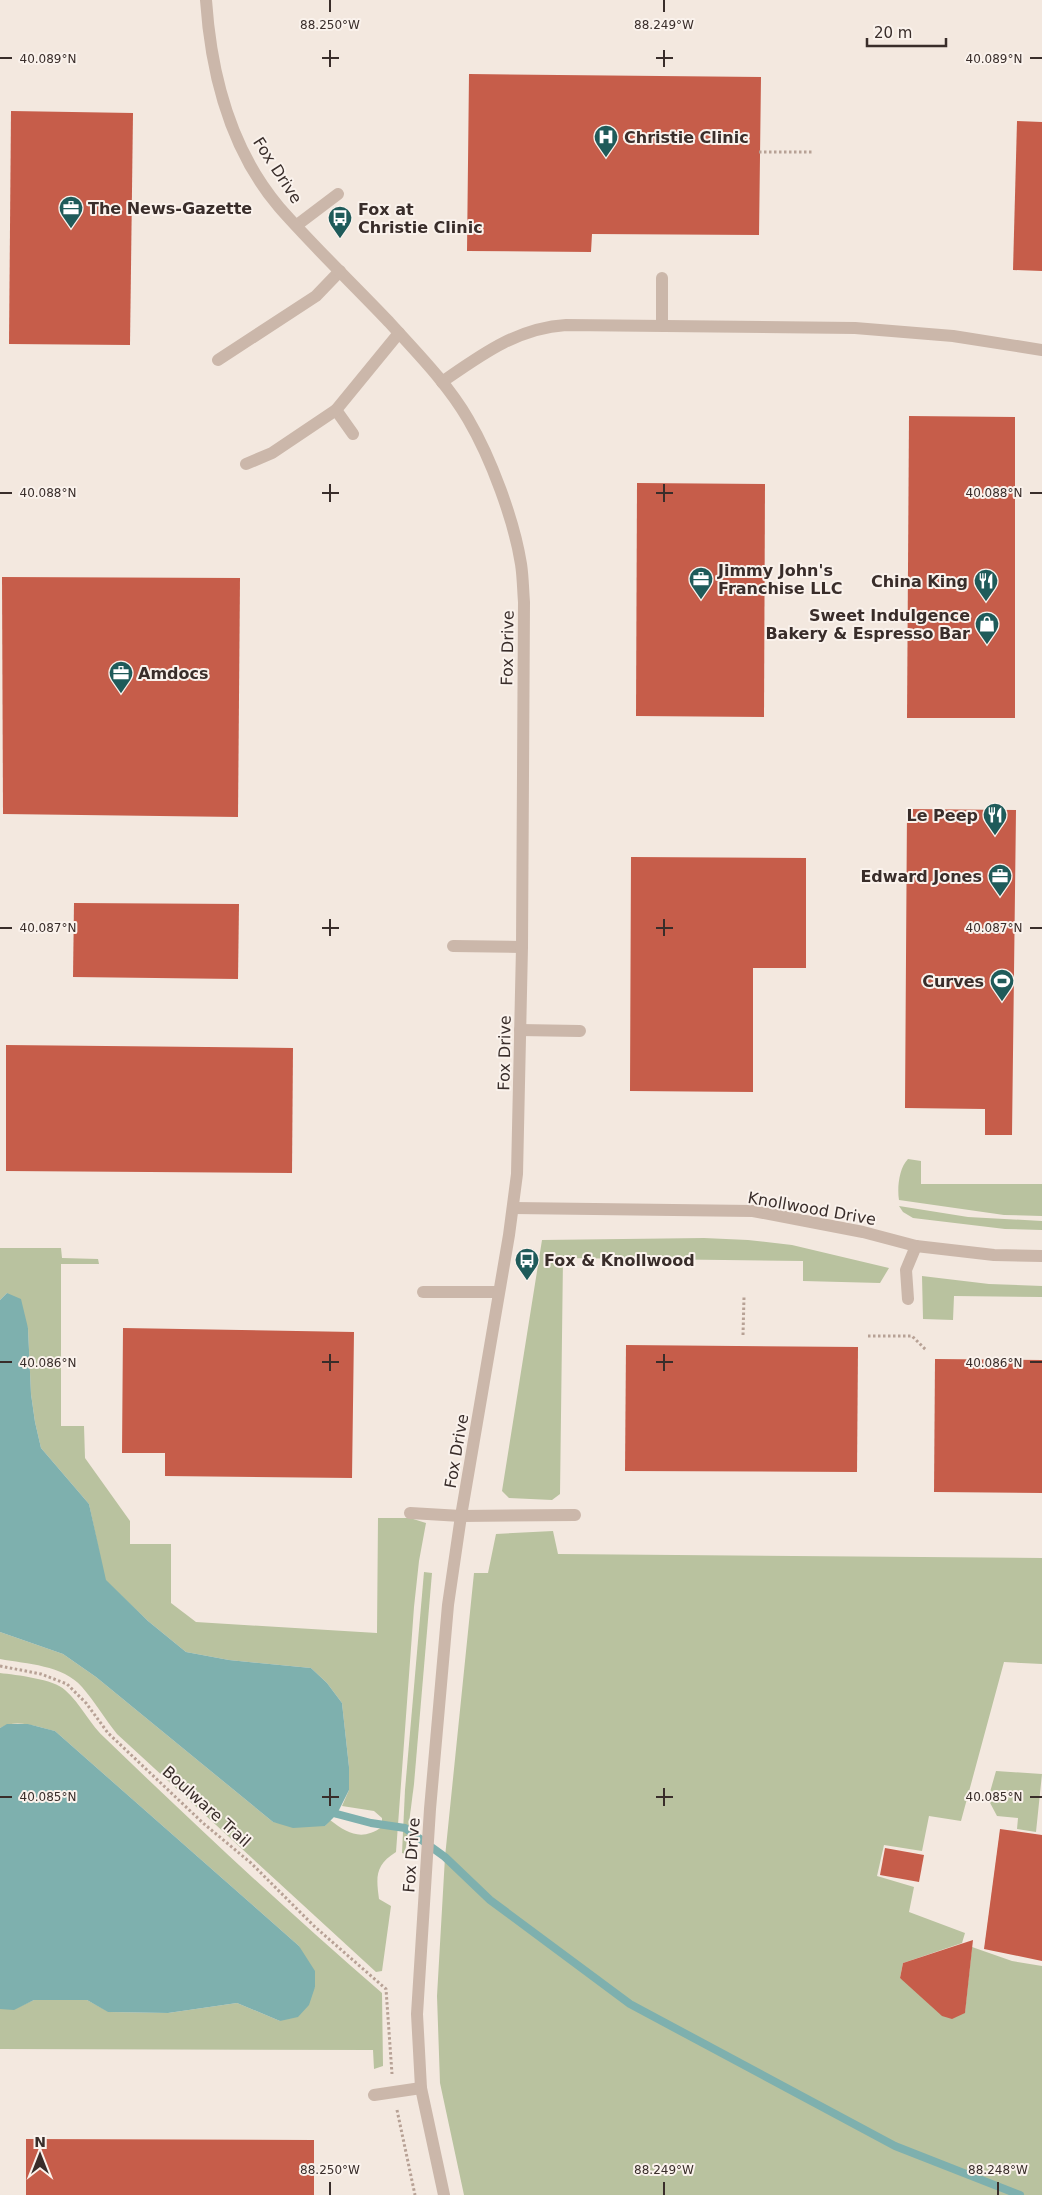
<svg xmlns="http://www.w3.org/2000/svg" width="1042" height="2195" font-family="'DejaVu Sans',sans-serif">
  <style>
    .green { fill: #b9c29f }
    .water { fill: #7eb0ae }
    .lines { fill: none; stroke-linecap: round; stroke-linejoin: round }
    .stream { stroke: #7eb0ae; stroke-width: 8 }
    .building { fill: #c65d4a }
    .path { stroke: #b7a195; stroke-width: 3; stroke-dasharray: 2.5 2.5; stroke-linecap: butt }
    .service { stroke: #cbb7aa; stroke-width: 12 }
    .minor { stroke: #cbb7aa; stroke-width: 12 }
    .tertiary { stroke: #cbb7aa; stroke-width: 12 }
    .ticks { fill: none; stroke: #392d2a; stroke-width: 2 }
    .labels { text-anchor: middle; stroke-width: 4; stroke-linejoin: round; paint-order: stroke }
    .poi-label { font-size: 16px; font-weight: bold; fill: #392d2a; stroke: #faf2ec; text-anchor: start }
    .street-label { font-size: 16px; fill: #392d2a; stroke: #faf2ec }
    .ticks-label { font-size: 12px; text-anchor: middle; fill: #392d2a; stroke: #faf2ec; stroke-width: 4; stroke-linejoin: round; paint-order: stroke }
  </style>
  <rect width="100%" height="100%" fill="#f3e8df"/>
  <g class="green">
    <path d="M908,1159L921,1161V1184H1042V1216L1004,1215L899,1200C897,1188 899,1168 908,1159Z"/>
    <polygon points="899,1206 968,1217 1042,1221 1042,1230 1005,1229 913,1218 903,1212"/>
    <polygon points="704,1238 748,1240 792,1245 889,1268 880,1283 803,1281 803,1261 563,1258 560,1494 552,1500 509,1498 502,1491 542,1240"/>
    <path d="M0,1248H61L62,1258L98,1259L99,1264H61V1426H84L85,1458L130,1521V1544H171V1603L196,1622L377,1633L378,1518H410L426,1523L419,1561L414,1607L396,1852C375,1865 376,1877 379,1899L391,1906L382,1971L376,1972L117,1734C105,1719 95,1702 82,1687C63,1665 27,1664 0,1659V1632L63,1654L96,1677L273,1822L325,1826L330,1820C348,1834 362,1841 382,1827V1818L374,1811L342,1806L349,1790V1767L342,1703L327,1683L311,1668L229,1660L186,1652L148,1621L105,1580L89,1504L41,1448L35,1422L31,1394L28,1328L7,1293L0,1300Z"/>
    <polygon points="922,1276 989,1284 1042,1286 1042,1297 954,1296 953,1320 923,1319"/>
    <polygon points="553,1531 558,1554 1042,1558 1042,1664 1004,1662 961,1821 929,1816 922,1851 884,1845 877,1876 914,1887 909,1912 965,1933 962,1943 903,1963 900,1978 965,2012 972,1947 1012,1961 1042,1966 1042,2195 464,2195 440,2083 437,1996 445,1857 474,1573 488,1573 496,1534"/>
    <polygon points="424,1572 432,1573 414,1784 405,1854 402,1853 405,1790"/>
    <path d="M0,1673C16,1675 54,1679 65,1690C81,1704 90,1725 106,1739C196,1826 287,1911 382,1993L383,2066L374,2069L373,2050L0,2049V2009H14L34,2000H87L109,2012L168,2013L237,2003L280,2021L315,1987L299,1946L55,1731C38,1727 16,1718 0,1728Z"/>
    <polygon points="996,1771 1042,1774 1036,1832 1017,1829 1018,1818 997,1816 988,1799"/>
  </g>
  <g class="water">
    <polygon points="7,1293 21,1299 28,1328 31,1394 35,1422 41,1448 89,1504 106,1580 148,1621 186,1652 229,1660 311,1668 327,1683 342,1703 349,1767 349,1790 337,1814 325,1826 293,1828 273,1822 96,1677 63,1654 0,1632 0,1300"/>
    <polygon points="7,1724 28,1724 55,1731 299,1946 315,1971 315,1987 309,2005 298,2017 280,2021 237,2003 168,2013 108,2012 87,2000 34,2000 14,2010 0,2009 0,1728"/>
  </g>
  <g class="lines">
    <polyline class="stream" points="337,1814 371,1823 405,1828 445,1857 490,1900 630,2004 895,2146 1020,2195"/>
  </g>
  <g class="building">
    <polygon points="469,74 761,77 759,235 592,234 591,252 467,251"/>
    <polygon points="11,111 133,113 130,345 9,344"/>
    <polygon points="1017,121 1042,122 1042,271 1013,270"/>
    <polygon points="909,416 1015,417 1015,718 907,718"/>
    <polygon points="637,483 765,484 764,717 636,716"/>
    <polygon points="2,577 240,578 238,817 3,814"/>
    <polygon points="907,809 1016,810 1012,1135 985,1135 985,1109 905,1108"/>
    <polygon points="631,857 806,858 806,968 753,968 753,1092 630,1091"/>
    <polygon points="74,903 239,904 238,979 73,977"/>
    <polygon points="6,1045 293,1048 292,1173 6,1171"/>
    <polygon points="123,1328 354,1332 352,1478 165,1476 165,1453 122,1453"/>
    <polygon points="626,1345 858,1347 857,1472 625,1471"/>
    <polygon points="935,1359 1042,1360 1042,1493 934,1492"/>
    <polygon points="1000,1829 1042,1835 1042,1961 984,1949"/>
    <polygon points="885,1848 924,1855 919,1882 880,1875"/>
    <polygon points="973,1940 965,2013 952,2019 942,2016 900,1978 903,1963"/>
    <polygon points="26,2139 314,2140 314,2195 26,2195"/>
  </g>
  <g class="lines">
    <g class="path">
      <polyline points="759,152 814,152"/>
      <polyline points="743,1335 744,1297"/>
      <polyline points="868,1336 912,1336 926,1350"/>
      <polyline points="0,1666 41,1674 67,1684 86,1703 108,1733 203,1823 251,1863 314,1926 386,1989 392,2074"/>
      <polyline points="397,2110 415,2195"/>
    </g>
    <g class="service">
      <polyline points="297,225 338,194"/>
      <polyline points="662,278 662,325"/>
      <polyline points="218,360 316,296 340,271"/>
      <path d="M442,382C481,355 517,328 566,325L855,328L953,336L1042,350"/>
      <polyline points="336,410 353,434"/>
      <polyline points="246,464 272,453 336,410 399,333"/>
      <polyline points="453,946 522,947"/>
      <polyline points="520,1030 580,1031"/>
      <polyline points="423,1292 498,1292"/>
      <polyline points="908,1299 906,1270 916,1246"/>
      <polyline points="410,1513 461,1516 575,1515"/>
      <polyline points="374,2095 421,2088"/>
    </g>
    <polyline class="minor" points="514,1208 753,1211 863,1232 916,1246 994,1255 1042,1256"/>
    <path class="tertiary" d="M206,0C211,74 230,149 279,207C314,247 353,284 389,322C417,353 447,383 468,419C491,458 514,520 521,564C523,577 523,590 524,602L522,947L517,1174L509,1235L461,1516L448,1605L430,1809L417,2014L421,2088L444,2195"/>
  </g>
  <path class="ticks" d="M330,0V12M664,0V12M330,50V67M664,50V67M0,58H12M322,58H339M656,58H673M1030,58H1042M330,484V502M664,484V502M0,493H12M322,493H339M656,493H673M1030,493H1042M330,919V936M664,919V936M0,928H12M322,928H339M656,928H673M1030,928H1042M330,1354V1371M664,1354V1371M0,1362H12M322,1362H339M656,1362H673M1030,1362H1042M330,1788V1806M664,1788V1806M0,1797H12M322,1797H339M656,1797H673M1030,1797H1042M330,2182V2195M664,2182V2195M998,2182V2195"/>
  <defs>
    <symbol id="hospital-pin" viewBox="-11 -11 22 30"><path d="M0 17L-7.5 6A9.5 9.5 0 1 1 7.5 6Z" fill="#1f5b5a" stroke="#faf2ec"/><path d="M-5-5h3v3.5h4V-5h3V5h-3V1.5h-4V5h-3Z" fill="#fff"/></symbol>
    <symbol id="office-pin" viewBox="-11 -11 22 30"><path d="M0 17L-7.5 6A9.5 9.5 0 1 1 7.5 6Z" fill="#1f5b5a" stroke="#faf2ec"/><path d="M-6-3h4V-5.5h4V-3h4V5H-6ZM-1-4.5V-3h2v-1.5ZM-6 0V1H6V0Z" fill="#fff"/></symbol>
    <symbol id="bus-pin" viewBox="-11 -11 22 30"><path d="M0 17L-7.5 6A9.5 9.5 0 1 1 7.5 6Z" fill="#1f5b5a" stroke="#faf2ec"/><path d="M-5-6H5V4H4V6H2V4H-2V6H-4V4H-5ZM-3.5-4V0h7V-4ZM-3.5 1.2v1.5H-2V1.2ZM2 1.2v1.5H3.5V1.2Z" fill="#fff"/></symbol>
    <symbol id="restaurant-pin" viewBox="-11 -11 22 30"><path d="M0 17L-7.5 6A9.5 9.5 0 1 1 7.5 6Z" fill="#1f5b5a" stroke="#faf2ec"/><path d="M-5-6h1v4h1v-4h1v4h1v-4h1v5L-1.5 .5V6h-2V.5L-5-1ZM5-6V6H3V1.5H1.5Q1.5-4 5-6Z" fill="#fff"/></symbol>
    <symbol id="shop-pin" viewBox="-11 -11 22 30"><path d="M0 17L-7.5 6A9.5 9.5 0 1 1 7.5 6Z" fill="#1f5b5a" stroke="#faf2ec"/><path d="M-5-2.5h2.3a2.7 3.5 0 0 1 5.4 0H5L5.5 6h-11ZM-1.5-2.5h3a1.5 2.3 0 0 0-3 0Z" fill="#fff"/></symbol>
    <symbol id="stadium-pin" viewBox="-11 -11 22 30"><path d="M0 17L-7.5 6A9.5 9.5 0 1 1 7.5 6Z" fill="#1f5b5a" stroke="#faf2ec"/><path d="M0-5a6.5 5 0 1 0 0 10a6.5 5 0 1 0 0-10ZM-3.5-1.8h7v3.6h-7Z" fill="#fff"/></symbol>
  </defs>
  <g fill-rule="evenodd">
    <use href="#hospital-pin" x="592" y="123" width="28" height="38"/>
    <use href="#office-pin" x="57" y="194" width="28" height="38"/>
    <use href="#bus-pin" x="326" y="204" width="28" height="38"/>
    <use href="#office-pin" x="687" y="565" width="28" height="38"/>
    <use href="#restaurant-pin" x="972" y="567" width="28" height="38"/>
    <use href="#shop-pin" x="973" y="610" width="28" height="38"/>
    <use href="#office-pin" x="107" y="659" width="28" height="38"/>
    <use href="#restaurant-pin" x="981" y="801" width="28" height="38"/>
    <use href="#office-pin" x="986" y="862" width="28" height="38"/>
    <use href="#stadium-pin" x="988" y="967" width="28" height="38"/>
    <use href="#bus-pin" x="513" y="1246" width="28" height="38"/>
  </g>
  <g class="labels">
    <g class="poi-label">
      <text x="624" y="143">Christie Clinic</text>
      <text x="88" y="214">The News-Gazette</text>
      <text x="358" y="215">Fox at<tspan x="358" dy="18">Christie Clinic</tspan></text>
      <text x="718" y="576">Jimmy John's<tspan x="718" dy="18">Franchise LLC</tspan></text>
      <text x="968" y="587" text-anchor="end">China King</text>
      <text x="970" y="621" text-anchor="end">Sweet Indulgence<tspan x="970" dy="18">Bakery &amp; Espresso Bar</tspan></text>
      <text x="138" y="679">Amdocs</text>
      <text x="978" y="821" text-anchor="end">Le Peep</text>
      <text x="982" y="882" text-anchor="end">Edward Jones</text>
      <text x="984" y="987" text-anchor="end">Curves</text>
      <text x="544" y="1266">Fox &amp; Knollwood</text>
    </g>
    <g class="street-label">
      <text transform="translate(278 170) rotate(57)" y="6">Fox Drive</text>
      <text transform="translate(507 648) rotate(-89)" y="6">Fox Drive</text>
      <text transform="translate(504 1053) rotate(-89)" y="6">Fox Drive</text>
      <text transform="translate(812 1208) rotate(10)" y="6">Knollwood Drive</text>
      <text transform="translate(456 1451) rotate(-80)" y="6">Fox Drive</text>
      <text transform="translate(207 1806) rotate(42)" y="6">Boulware Trail</text>
      <text transform="translate(411 1855) rotate(-86)" y="6">Fox Drive</text>
    </g>
  </g>
  <g class="ticks-label">
    <text x="330" y="29">88.250°W</text>
    <text x="664" y="29">88.249°W</text>
    <text x="48" y="63">40.089°N</text>
    <text x="994" y="63">40.089°N</text>
    <text x="48" y="497">40.088°N</text>
    <text x="994" y="497">40.088°N</text>
    <text x="48" y="932">40.087°N</text>
    <text x="994" y="932">40.087°N</text>
    <text x="48" y="1367">40.086°N</text>
    <text x="994" y="1367">40.086°N</text>
    <text x="48" y="1801">40.085°N</text>
    <text x="994" y="1801">40.085°N</text>
    <text x="330" y="2174">88.250°W</text>
    <text x="664" y="2174">88.249°W</text>
    <text x="998" y="2174">88.248°W</text>
  </g>
  <g transform="translate(40 2155)" stroke="#faf2ec" stroke-width="4" paint-order="stroke">
  <path d="M0-4L9 19L0 12L-9 19Z" fill="#392d2a"/>
  <text y="-8" font-size="14" font-weight="bold" text-anchor="middle" fill="#392d2a">N</text>
  </g>
  <path d="M867 38v8h79v-8" fill="none" stroke="#392d2a" stroke-width="2.5"/>
  <text x="874" y="38" font-size="15" fill="#392d2a" stroke="#faf2ec" stroke-width="4" paint-order="stroke">20 m</text>
</svg>
